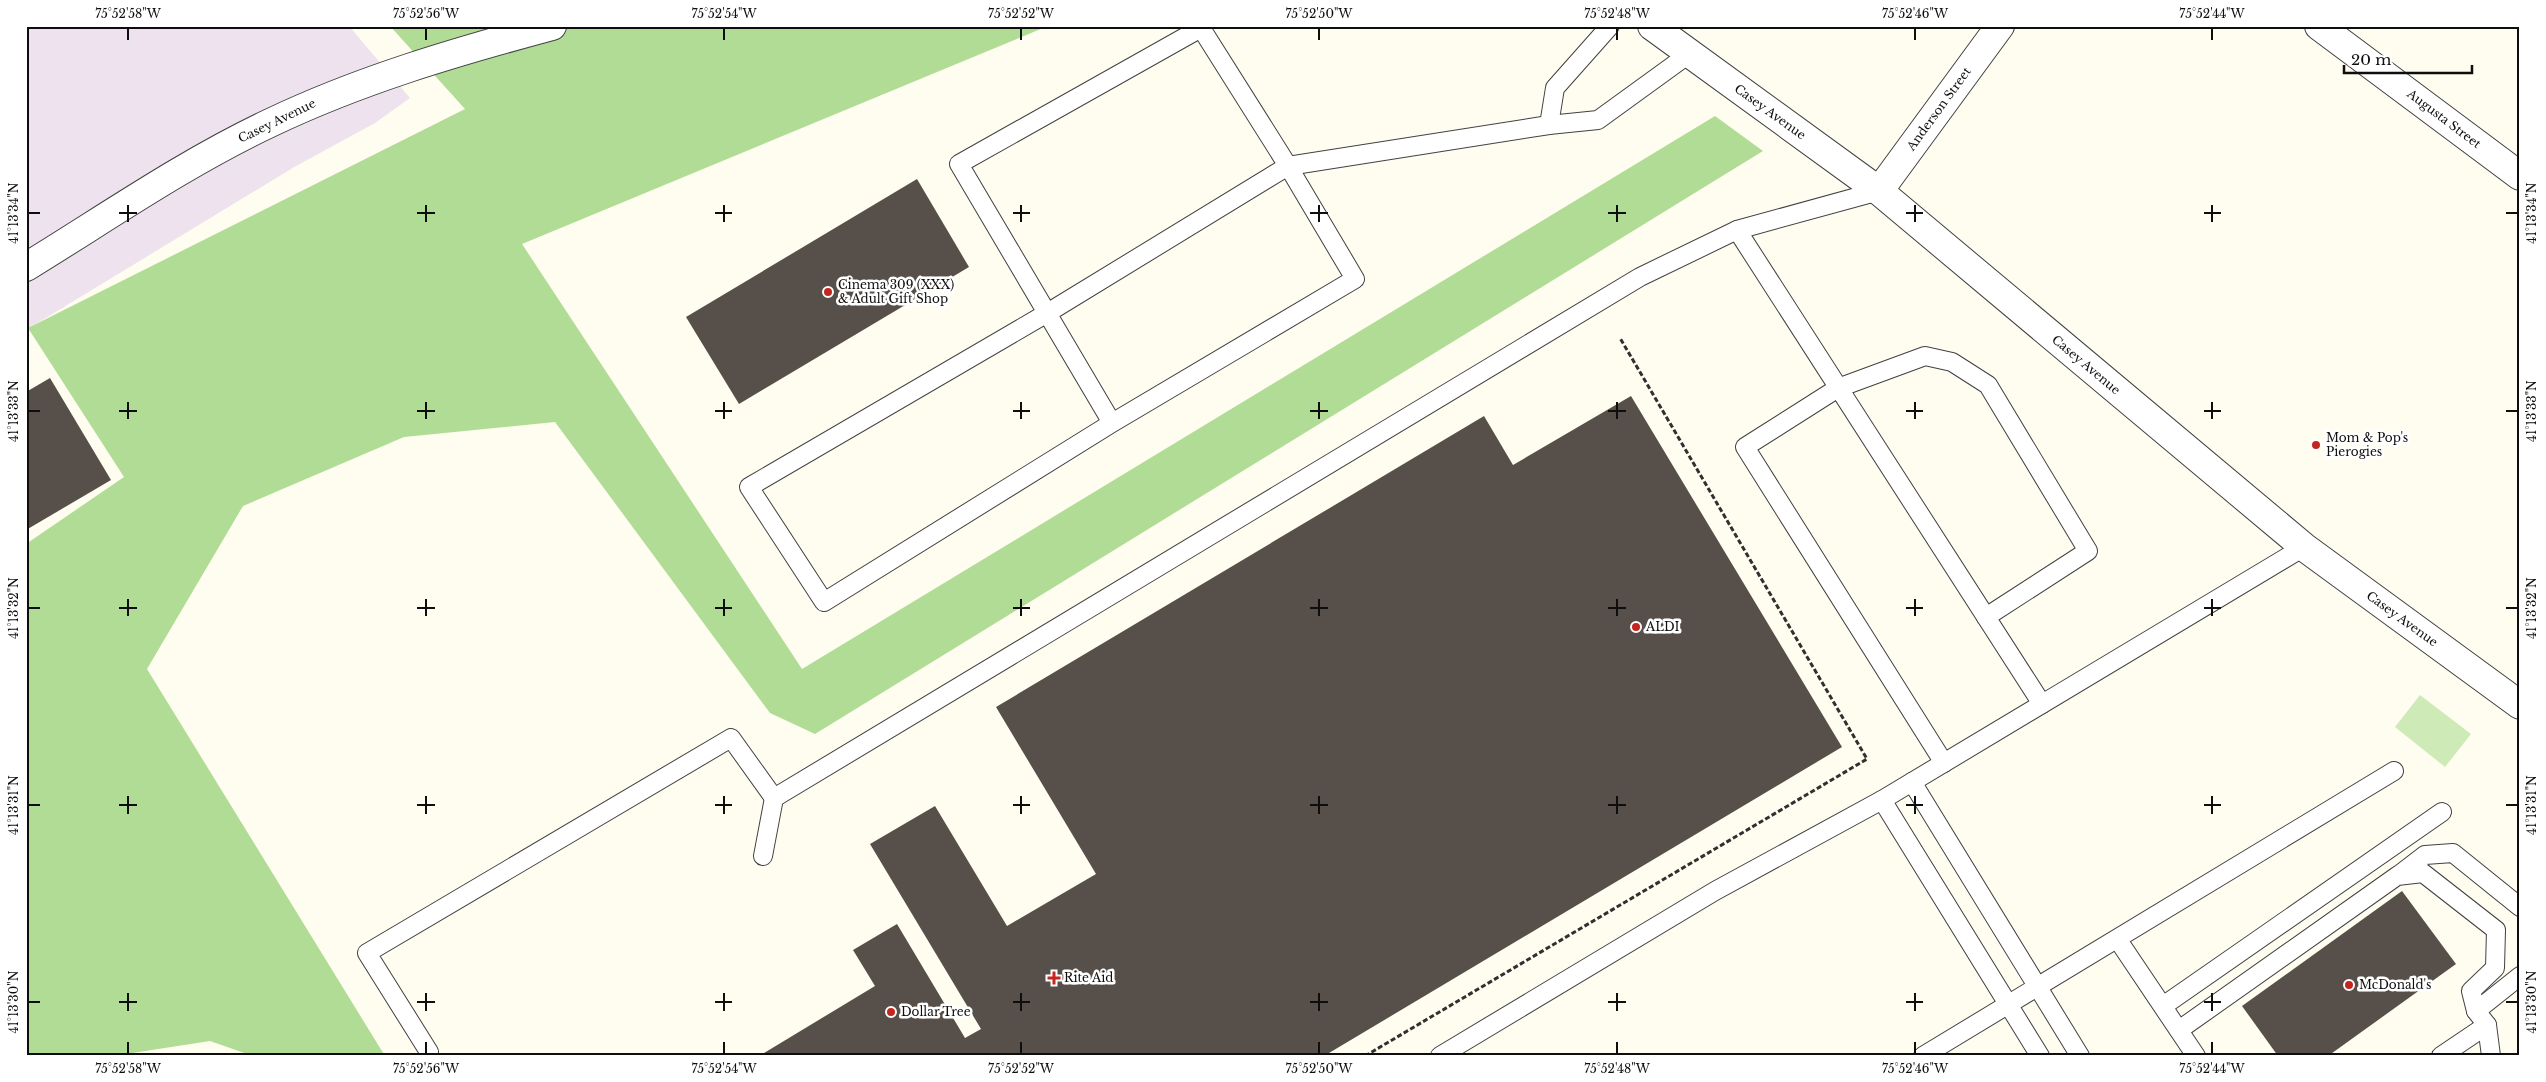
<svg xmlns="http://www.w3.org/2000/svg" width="2546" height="1082" font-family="'Libre Baskerville',serif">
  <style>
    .industrial { fill: #ede2ed }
    .green { fill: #ceebb7 }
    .forest { fill: #b1dc96 }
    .building { fill: #57504a }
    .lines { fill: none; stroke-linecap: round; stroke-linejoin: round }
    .service-casing { stroke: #414141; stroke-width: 20 }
    .minor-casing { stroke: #414141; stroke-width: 30 }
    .tertiary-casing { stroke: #414141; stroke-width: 30 }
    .path { stroke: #303030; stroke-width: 3; stroke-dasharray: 5 2.5; stroke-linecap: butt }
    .service { stroke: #fff; stroke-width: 18 }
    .minor { stroke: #fff; stroke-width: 28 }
    .tertiary { stroke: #fff; stroke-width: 28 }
    .ticks { fill: none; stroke: #0e0e0e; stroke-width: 2 }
    .poi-dot { fill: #c32521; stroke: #fff; stroke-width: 2 }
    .labels { text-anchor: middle; stroke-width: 5; stroke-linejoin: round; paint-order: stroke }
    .street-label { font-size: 12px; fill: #0e0e0e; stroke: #fff }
    .poi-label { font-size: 12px; fill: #0e0e0e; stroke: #fff; text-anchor: start }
    .neatline { fill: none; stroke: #0e0e0e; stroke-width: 2 }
    .ticks-label { font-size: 12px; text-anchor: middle; fill: #0e0e0e }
  </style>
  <rect width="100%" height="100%" fill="#fffdef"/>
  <polygon class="industrial" points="26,26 349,26 410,98 375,123 296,166 26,330"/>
  <polygon class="green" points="2420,695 2471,734 2445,767 2395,727"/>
  <polygon class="forest" points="390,26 1048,26 522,244 802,669 1715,116 1763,151 815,734 770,713 555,422 404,437 243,506 147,669 385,1056 253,1056 210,1041 113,1056 26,1056 26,544 124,477 28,328 465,109"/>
  <g class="building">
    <polygon points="917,179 969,267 739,404 686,317"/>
    <polygon points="50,378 111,480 26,530 26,392"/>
    <polygon points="1631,396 1842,747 1324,1056 759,1056 875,986 853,950 897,924 965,1038 981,1029 870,844 935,806 1007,926 1096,874 996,707 1484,416 1513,465"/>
    <polygon points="2402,891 2456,964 2328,1056 2278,1056 2242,1006"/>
  </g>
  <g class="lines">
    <defs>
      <g id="service">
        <polyline points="1549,125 1555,88 1610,26"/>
        <polyline points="1879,191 1737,230 2042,704"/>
        <polyline points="1112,423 959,164 1201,28 1288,166 1355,279 1112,423 824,602 749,487 1049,312 1288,166 1549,125 1598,120 1689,54"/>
        <polyline points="1944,763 1745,447 1838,388 1925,356 1952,362 1988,385 2088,551 1986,617"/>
        <polyline points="1912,782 2080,1056"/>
        <polyline points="1882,800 2040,1056"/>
        <polyline points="763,856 774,798"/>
        <polyline points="2399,875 2425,855 2453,853 2520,907"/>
        <polyline points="2118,940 2196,1056"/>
        <polyline points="2163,1006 2442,812"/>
        <polyline points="2476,1011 2520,976"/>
        <polyline points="2179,1030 2397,876 2423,873 2496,930 2495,968 2471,991 2476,1011 2487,1025 2491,1056"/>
        <polyline points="429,1052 367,953 731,738 774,798 1640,277 1737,230"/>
        <polyline points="1440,1056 1715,891 1882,800 2304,547"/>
        <polyline points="1923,1056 2394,771"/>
        <polyline points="2441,1056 2487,1025"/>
      </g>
      <g id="minor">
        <polyline points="2319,26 2520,176"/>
        <polyline points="1879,191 2000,26"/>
      </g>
      <g id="tertiary">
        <polyline points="1652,26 1879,191 2304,547 2520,705"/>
        <path d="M26,267C106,218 185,163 270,123C360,80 455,52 552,26"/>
      </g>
    </defs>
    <use href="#service" class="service-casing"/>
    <use href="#minor" class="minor-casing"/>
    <use href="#tertiary" class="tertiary-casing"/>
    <polyline class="path" points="1365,1056 1867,759 1620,338"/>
    <use href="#service" class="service"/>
    <use href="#minor" class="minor"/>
    <use href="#tertiary" class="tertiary"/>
  </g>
  <path class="ticks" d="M128,28V40M426,28V40M724,28V40M1021,28V40M1319,28V40M1617,28V40M1915,28V40M2212,28V40M128,205V222M426,205V222M724,205V222M1021,205V222M1319,205V222M1617,205V222M1915,205V222M2212,205V222M28,213H40M119,213H137M417,213H435M715,213H732M1013,213H1030M1310,213H1328M1608,213H1626M1906,213H1923M2204,213H2221M2506,213H2518M128,402V419M426,402V419M724,402V419M1021,402V419M1319,402V419M1617,402V419M1915,402V419M2212,402V419M28,411H40M119,411H137M417,411H435M715,411H732M1013,411H1030M1310,411H1328M1608,411H1626M1906,411H1923M2204,411H2221M2506,411H2518M128,599V616M426,599V616M724,599V616M1021,599V616M1319,599V616M1617,599V616M1915,599V616M2212,599V616M28,608H40M119,608H137M417,608H435M715,608H732M1013,608H1030M1310,608H1328M1608,608H1626M1906,608H1923M2204,608H2221M2506,608H2518M128,796V814M426,796V814M724,796V814M1021,796V814M1319,796V814M1617,796V814M1915,796V814M2212,796V814M28,805H40M119,805H137M417,805H435M715,805H732M1013,805H1030M1310,805H1328M1608,805H1626M1906,805H1923M2204,805H2221M2506,805H2518M128,993V1011M426,993V1011M724,993V1011M1021,993V1011M1319,993V1011M1617,993V1011M1915,993V1011M2212,993V1011M28,1002H40M119,1002H137M417,1002H435M715,1002H732M1013,1002H1030M1310,1002H1328M1608,1002H1626M1906,1002H1923M2204,1002H2221M2506,1002H2518M128,1042V1054M426,1042V1054M724,1042V1054M1021,1042V1054M1319,1042V1054M1617,1042V1054M1915,1042V1054M2212,1042V1054"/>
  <g class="poi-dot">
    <circle cx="828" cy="292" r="5"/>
    <circle cx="2316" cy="445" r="5"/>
    <circle cx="1636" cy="627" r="5"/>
    <path d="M1051.5 970.5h5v5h5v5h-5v5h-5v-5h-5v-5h5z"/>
    <circle cx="2349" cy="985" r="5"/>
    <circle cx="891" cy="1012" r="5"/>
  </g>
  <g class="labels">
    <g class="street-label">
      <text transform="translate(1939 109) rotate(-54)" y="4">Anderson Street</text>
      <text transform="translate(1770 112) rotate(36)" y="4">Casey Avenue</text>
      <text transform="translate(2444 119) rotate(37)" y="4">Augusta Street</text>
      <text transform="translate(277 121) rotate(-26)" y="4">Casey Avenue</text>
      <text transform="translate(2086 365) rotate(40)" y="4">Casey Avenue</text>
      <text transform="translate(2402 619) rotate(36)" y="4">Casey Avenue</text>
    </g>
    <g class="poi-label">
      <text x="838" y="289">Cinema 309 (XXX)<tspan x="838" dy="14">&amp; Adult Gift Shop</tspan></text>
      <text x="2326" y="442">Mom &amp; Pop's<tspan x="2326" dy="14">Pierogies</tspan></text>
      <text x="1646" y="631">ALDI</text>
      <text x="1064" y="982">Rite Aid</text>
      <text x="2359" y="989">McDonald's</text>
      <text x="901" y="1016">Dollar Tree</text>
    </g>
  </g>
  <rect width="2546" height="1082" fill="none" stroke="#ffffff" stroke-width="55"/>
  <path d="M2344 65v8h128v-8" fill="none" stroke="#0e0e0e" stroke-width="2.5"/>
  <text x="2351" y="65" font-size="15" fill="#0e0e0e" stroke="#ffffff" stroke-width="4" paint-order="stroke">20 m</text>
  <rect x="28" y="28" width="2490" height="1026" class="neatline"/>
  <g class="ticks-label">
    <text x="128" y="18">75°52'58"W</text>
    <text x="426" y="18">75°52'56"W</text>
    <text x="724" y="18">75°52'54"W</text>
    <text x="1021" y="18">75°52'52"W</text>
    <text x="1319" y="18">75°52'50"W</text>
    <text x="1617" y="18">75°52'48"W</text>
    <text x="1915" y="18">75°52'46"W</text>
    <text x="2212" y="18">75°52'44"W</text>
    <text transform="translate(14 213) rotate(-90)" y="4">41°13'34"N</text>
    <text transform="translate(2532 213) rotate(-90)" y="4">41°13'34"N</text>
    <text transform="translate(14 411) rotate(-90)" y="4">41°13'33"N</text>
    <text transform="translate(2532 411) rotate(-90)" y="4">41°13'33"N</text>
    <text transform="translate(14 608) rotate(-90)" y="4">41°13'32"N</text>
    <text transform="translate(2532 608) rotate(-90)" y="4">41°13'32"N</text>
    <text transform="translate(14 805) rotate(-90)" y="4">41°13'31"N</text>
    <text transform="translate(2532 805) rotate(-90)" y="4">41°13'31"N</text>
    <text transform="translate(14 1002) rotate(-90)" y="4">41°13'30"N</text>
    <text transform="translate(2532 1002) rotate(-90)" y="4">41°13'30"N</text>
    <text x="128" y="1073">75°52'58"W</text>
    <text x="426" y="1073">75°52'56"W</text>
    <text x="724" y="1073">75°52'54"W</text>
    <text x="1021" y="1073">75°52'52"W</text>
    <text x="1319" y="1073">75°52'50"W</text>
    <text x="1617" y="1073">75°52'48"W</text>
    <text x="1915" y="1073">75°52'46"W</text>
    <text x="2212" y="1073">75°52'44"W</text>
  </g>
</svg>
